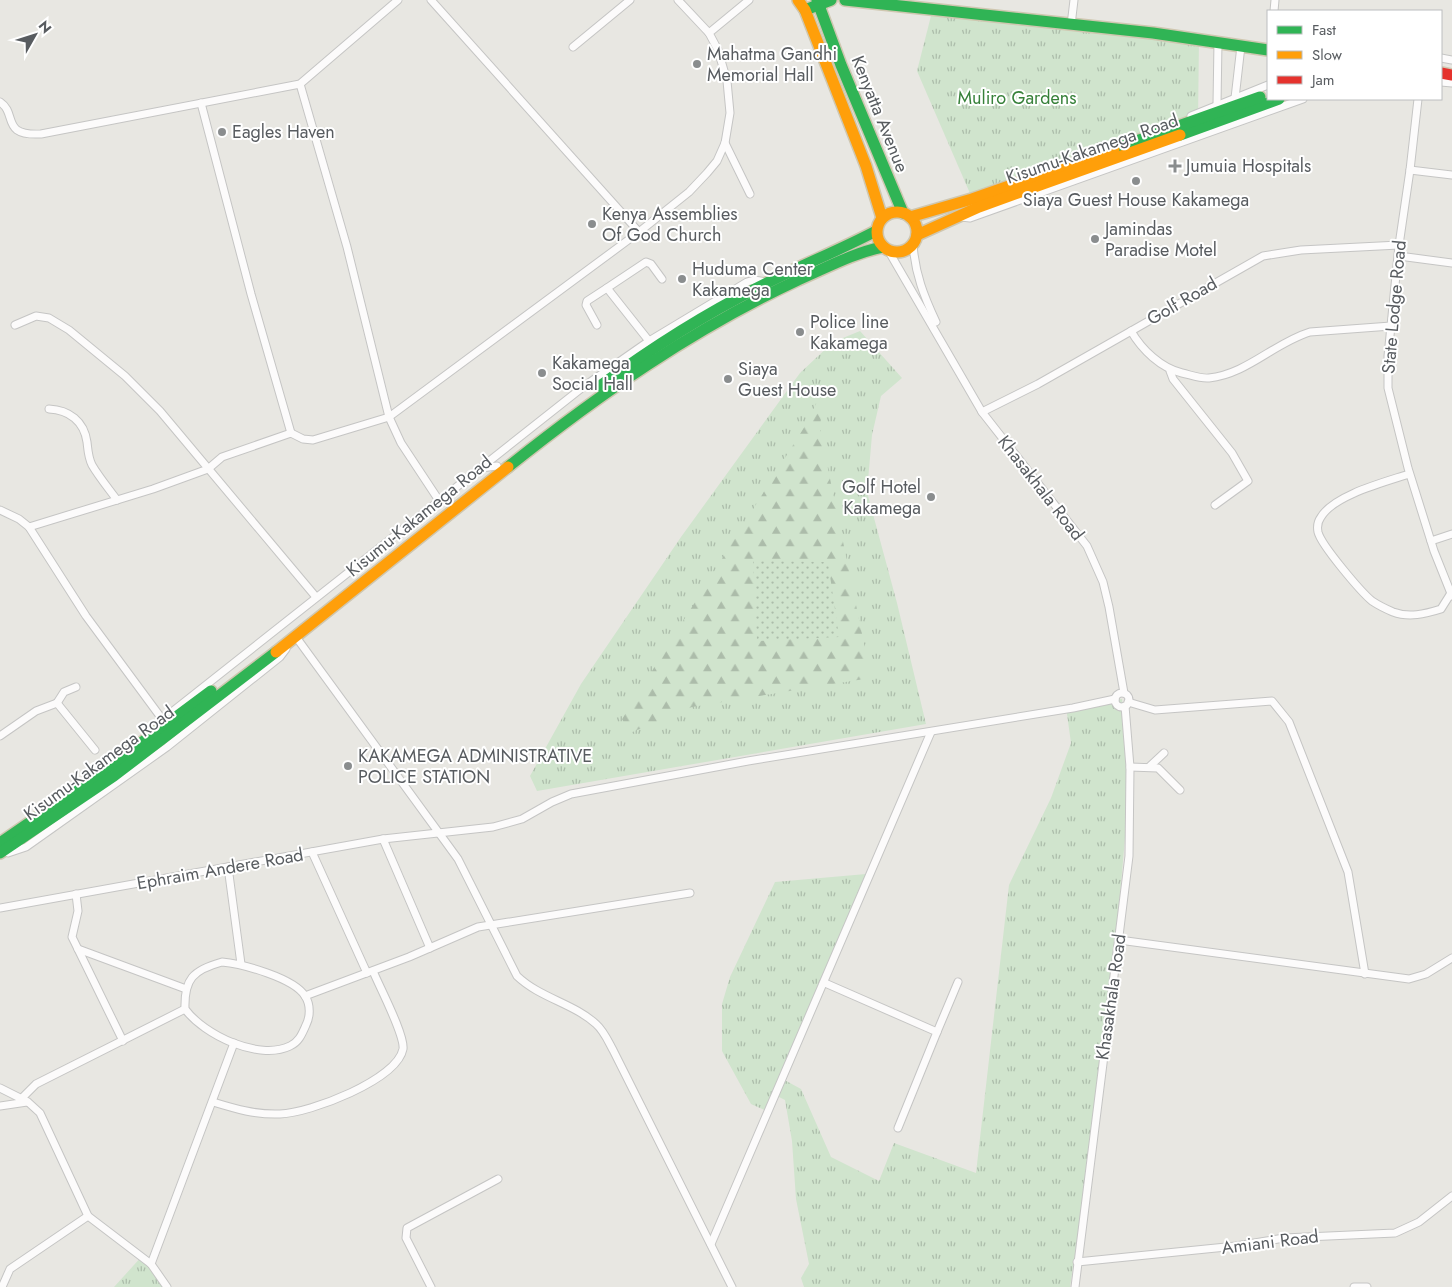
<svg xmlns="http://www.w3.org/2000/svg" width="1452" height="1287" font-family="Jost,sans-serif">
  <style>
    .grass { fill: url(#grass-tufts) }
    .forest { fill: url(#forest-firs) }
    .garden { fill: url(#garden-dots) }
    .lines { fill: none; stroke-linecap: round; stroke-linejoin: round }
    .street-casing { stroke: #c5c5c4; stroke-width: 9 }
    .fast-casing { stroke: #cfc7b0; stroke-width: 14 }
    .slow-casing { stroke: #cfc7b0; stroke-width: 14 }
    .jam-casing { stroke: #cfc7b0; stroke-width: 14 }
    .street { stroke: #fcfbfb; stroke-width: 7 }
    .fast { stroke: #30b455; stroke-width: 11 }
    .slow { stroke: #ff9f0a; stroke-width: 11 }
    .jam { stroke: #e5322d; stroke-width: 11 }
    .poi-dot { fill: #8a8d8e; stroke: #fff; stroke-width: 2 }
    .labels { text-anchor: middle; stroke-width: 4; stroke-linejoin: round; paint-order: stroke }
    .poi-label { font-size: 18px; fill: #585c60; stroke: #fff; text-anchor: start }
    .park-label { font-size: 18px; fill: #37813a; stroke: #fff }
    .street-label { font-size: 18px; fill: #585c60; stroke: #fff }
  </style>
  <defs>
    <pattern id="grass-tufts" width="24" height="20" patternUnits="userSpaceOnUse" patternTransform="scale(1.25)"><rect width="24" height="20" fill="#d0e4cd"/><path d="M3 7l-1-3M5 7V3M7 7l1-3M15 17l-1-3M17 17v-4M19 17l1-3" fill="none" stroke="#acbcaa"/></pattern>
    <pattern id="forest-firs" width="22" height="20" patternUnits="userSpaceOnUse" patternTransform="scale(1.25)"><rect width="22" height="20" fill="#d0e4cd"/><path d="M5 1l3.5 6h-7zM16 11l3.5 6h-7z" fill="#acbcaa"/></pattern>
    <pattern id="garden-dots" width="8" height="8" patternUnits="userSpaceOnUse" patternTransform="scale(1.25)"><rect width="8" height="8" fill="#d0e4cd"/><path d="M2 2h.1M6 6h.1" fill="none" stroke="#acbcaa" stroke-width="1.8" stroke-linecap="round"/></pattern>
  </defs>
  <rect width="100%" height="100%" fill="#e8e7e2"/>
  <g class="grass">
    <polygon points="933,8 1199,39 1198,120 972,198 917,71"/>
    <polygon points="860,331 902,378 881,396 872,435 867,492 897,603 926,724 537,791 530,776 581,684 681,537 800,373 833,342"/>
    <polygon points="1122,699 1128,774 1127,815 1116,941 1095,1123 1070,1287 804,1287 801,1278 809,1264 796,1199 792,1141 785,1100 775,1095 769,1112 751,1104 722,1051 722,1004 730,977 775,882 866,874 779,1077 801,1089 831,1157 879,1181 894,1143 976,1173 1009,885 1051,798 1071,743 1066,707"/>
    <polygon points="143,1255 168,1287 114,1287"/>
  </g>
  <polygon class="forest" points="817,402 822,404 820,430 868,663 864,679 692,707 630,733 622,719 805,426"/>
  <polygon class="garden" points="753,561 828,562 839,637 757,641"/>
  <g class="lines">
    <defs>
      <g id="street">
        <polyline points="431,0 639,232"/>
        <polyline points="678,0 709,33"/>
        <polyline points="1274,11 1275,0"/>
        <polyline points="1071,25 1074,0"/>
        <polyline points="573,47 630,0"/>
        <polyline points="1441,58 1452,60"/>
        <polyline points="1441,82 1452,83"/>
        <polyline points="300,84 347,247 389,417 401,443 438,499"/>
        <polyline points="1235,98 1241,46"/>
        <polyline points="1418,99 1410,170 1399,245 1388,356 1388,388 1408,468 1434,551 1452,596"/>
        <path d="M0,102C18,114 0,136 41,134L300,84L398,0"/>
        <polyline points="201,103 251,294 291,433"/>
        <polyline points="1217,104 1218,42"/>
        <polyline points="1191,116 1268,85"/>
        <polyline points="725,143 750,194"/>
        <polyline points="1410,170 1452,175"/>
        <polyline points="961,217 970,218 1303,99"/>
        <path d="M913,244C915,274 924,296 936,322"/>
        <polyline points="888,250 982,412 1087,546 1103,582 1109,607 1124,693"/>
        <polyline points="1399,256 1452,263"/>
        <polyline points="15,325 36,316 49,318 69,330 125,376 160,411 316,597"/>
        <polyline points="597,325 586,305 587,301 607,288"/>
        <path d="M1131,331C1142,350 1161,368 1182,373C1191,375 1201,379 1209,378C1247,374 1274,343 1310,332L1391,326"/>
        <polyline points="649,341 607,288 646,262 651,264 662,279"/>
        <polyline points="1170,371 1173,379 1232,453 1248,481 1215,505"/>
        <path d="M49,409C69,410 84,421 87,442C88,450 88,457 92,465C99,477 109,489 117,500"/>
        <polyline points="982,412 1038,384 1263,256 1301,250 1399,245"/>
        <polyline points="481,468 497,466"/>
        <path d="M1409,474C1385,482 1334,495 1321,517C1318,521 1317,527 1318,532C1321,545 1361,592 1372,601C1378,605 1386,609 1393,612C1409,618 1425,614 1441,609L1451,593"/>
        <polyline points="0,510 19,519 29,527 86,616 165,723"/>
        <polyline points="29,527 153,489 208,469 222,457 291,433 303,439 313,440 389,417 639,232 689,192 707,173 717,161 725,143 730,113 727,81 718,50 709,33 749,0"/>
        <polyline points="1431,541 1452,534"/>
        <path d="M296,637L458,859L517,976C540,998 573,1003 596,1024C604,1031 608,1041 613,1050L732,1287"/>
        <circle cx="1122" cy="700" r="7"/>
        <polyline points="1128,702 1155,710 1272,701 1289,722 1348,872 1365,974"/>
        <polyline points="57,703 64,692 76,687"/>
        <polyline points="163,719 583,387 649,341 747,282 754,280 766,282"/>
        <polyline points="0,736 36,711 57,703 95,750"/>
        <polyline points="1130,767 1158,768 1180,790"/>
        <polyline points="1149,767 1164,753"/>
        <polyline points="383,839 430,948"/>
        <polyline points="312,852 367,973"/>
        <polyline points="8,853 26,847 167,747 280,657 286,649"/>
        <polyline points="228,867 241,964"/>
        <polyline points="76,894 78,911 72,937 74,941 123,1041"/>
        <polyline points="0,908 383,839 493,827 522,819 552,802 571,794 748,761 1073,708 1115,699"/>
        <polyline points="1119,940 1409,979 1426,974 1452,958"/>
        <polyline points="78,949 186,989"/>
        <path d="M222,962C243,964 294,978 305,996C311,1005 310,1017 306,1025C302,1034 299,1042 290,1046C259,1061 204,1035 185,1009C184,979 193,970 222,962Z"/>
        <polyline points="825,983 937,1032 898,1128"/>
        <polyline points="305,996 409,957 478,927 690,893"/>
        <polyline points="937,1032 958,982"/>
        <polyline points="0,1088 28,1102 40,1113 88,1216 151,1264 167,1287"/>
        <polyline points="21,1099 36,1084 185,1009"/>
        <path d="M213,1102C236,1109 256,1115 280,1114C310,1113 397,1080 403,1049C405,1035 379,986 373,971"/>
        <polyline points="0,1106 27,1102"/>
        <polyline points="711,1244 931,732"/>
        <polyline points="1077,1262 1236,1246 1284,1238 1395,1233 1419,1222 1452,1196"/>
        <polyline points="151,1264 234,1043"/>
        <polyline points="2,1287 10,1269 88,1216"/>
        <polyline points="431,1287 406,1238 407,1228 498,1179"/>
        <polyline points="1075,1287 1129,856 1130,767 1125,706"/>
        <polyline points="1354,1287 1367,1287"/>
      </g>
      <g id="fast">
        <polyline points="817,0 841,65 903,213"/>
        <polyline points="845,0 1153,33 1268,50"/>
        <polyline points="805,10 831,0"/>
        <polyline points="1180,135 1279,99"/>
        <polyline points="1114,149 1260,97"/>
        <path d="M600,386C650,349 703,315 759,287C797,267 838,251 876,231"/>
        <path d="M508,467C598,395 693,329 798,280C826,268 853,253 883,247"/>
        <polyline points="0,843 90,781 211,691"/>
        <polyline points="0,853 114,776 276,652"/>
      </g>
      <g id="slow">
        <polyline points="798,0 805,10 866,166 882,218"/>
        <circle cx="897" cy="232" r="20"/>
        <polyline points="910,217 972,199 1114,149"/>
        <polyline points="917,235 979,207 1180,135"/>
        <polyline points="276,652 508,467"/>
      </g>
      <polyline id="jam" points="1441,73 1452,75"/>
    </defs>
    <use href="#street" class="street-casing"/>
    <use href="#fast" class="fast-casing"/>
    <use href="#slow" class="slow-casing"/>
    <use href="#jam" class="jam-casing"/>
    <use href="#street" class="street"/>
    <use href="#fast" class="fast"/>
    <use href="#slow" class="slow"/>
    <use href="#jam" class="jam"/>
  </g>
  <g class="poi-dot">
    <circle cx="697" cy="64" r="5"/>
    <circle cx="222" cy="132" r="5"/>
    <path d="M1172.5 158.5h5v5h5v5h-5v5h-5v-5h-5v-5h5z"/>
    <circle cx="1136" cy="181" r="5"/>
    <circle cx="592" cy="224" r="5"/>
    <circle cx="1095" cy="239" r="5"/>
    <circle cx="682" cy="279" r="5"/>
    <circle cx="800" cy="332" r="5"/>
    <circle cx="542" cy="373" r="5"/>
    <circle cx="728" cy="379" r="5"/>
    <circle cx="931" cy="497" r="5"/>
    <circle cx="348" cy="766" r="5"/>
  </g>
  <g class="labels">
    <g class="poi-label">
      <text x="707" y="60">Mahatma Gandhi<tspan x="707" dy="21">Memorial Hall</tspan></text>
      <text x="232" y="138">Eagles Haven</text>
      <text x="1186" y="172">Jumuia Hospitals</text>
      <text x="1136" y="206" text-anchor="middle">Siaya Guest House Kakamega</text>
      <text x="602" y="220">Kenya Assemblies<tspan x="602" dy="21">Of God Church</tspan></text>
      <text x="1105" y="235">Jamindas<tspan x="1105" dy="21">Paradise Motel</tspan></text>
      <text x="692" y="275">Huduma Center<tspan x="692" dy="21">Kakamega</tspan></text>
      <text x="810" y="328">Police line<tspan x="810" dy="21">Kakamega</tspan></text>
      <text x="552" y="369">Kakamega<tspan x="552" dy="21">Social Hall</tspan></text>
      <text x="738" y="375">Siaya<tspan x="738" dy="21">Guest House</tspan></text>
      <text x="921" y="493" text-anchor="end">Golf Hotel<tspan x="921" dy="21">Kakamega</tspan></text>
      <text x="358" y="762">KAKAMEGA ADMINISTRATIVE<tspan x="358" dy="21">POLICE STATION</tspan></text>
    </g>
    <g class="park-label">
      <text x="1017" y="104">Muliro Gardens</text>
    </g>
    <g class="street-label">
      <text transform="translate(880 114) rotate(68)" y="6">Kenyatta Avenue</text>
      <text transform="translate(1092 149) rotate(-19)" y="6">Kisumu-Kakamega Road</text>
      <text transform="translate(1182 301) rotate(-30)" y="6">Golf Road</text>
      <text transform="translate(1394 307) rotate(-85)" y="6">State Lodge Road</text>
      <text transform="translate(1041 488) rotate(52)" y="6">Khasakhala Road</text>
      <text transform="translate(419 516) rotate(-39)" y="6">Kisumu-Kakamega Road</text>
      <text transform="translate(99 763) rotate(-36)" y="6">Kisumu-Kakamega Road</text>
      <text transform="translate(220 869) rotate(-10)" y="6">Ephraim Andere Road</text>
      <text transform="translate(1111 997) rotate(-82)" y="6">Khasakhala Road</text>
      <text transform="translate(1270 1242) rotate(-7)" y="6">Amiani Road</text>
    </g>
  </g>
  <rect x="1267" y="10" width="175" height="90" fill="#ffffff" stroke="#bcbebf"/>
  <rect x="1277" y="26" width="25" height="8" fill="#30b455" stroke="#bcbebf"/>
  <text x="1312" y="35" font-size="15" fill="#585c60">Fast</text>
  <rect x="1277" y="51" width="25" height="8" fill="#ff9f0a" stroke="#bcbebf"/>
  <text x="1312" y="60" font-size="15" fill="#585c60">Slow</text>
  <rect x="1277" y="76" width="25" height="8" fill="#e5322d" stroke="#bcbebf"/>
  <text x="1312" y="85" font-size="15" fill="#585c60">Jam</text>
  <g transform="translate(35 35) rotate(51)" stroke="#ffffff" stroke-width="4" paint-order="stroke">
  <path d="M0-4L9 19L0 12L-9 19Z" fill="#585c60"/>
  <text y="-8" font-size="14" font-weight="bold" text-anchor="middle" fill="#585c60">N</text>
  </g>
</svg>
